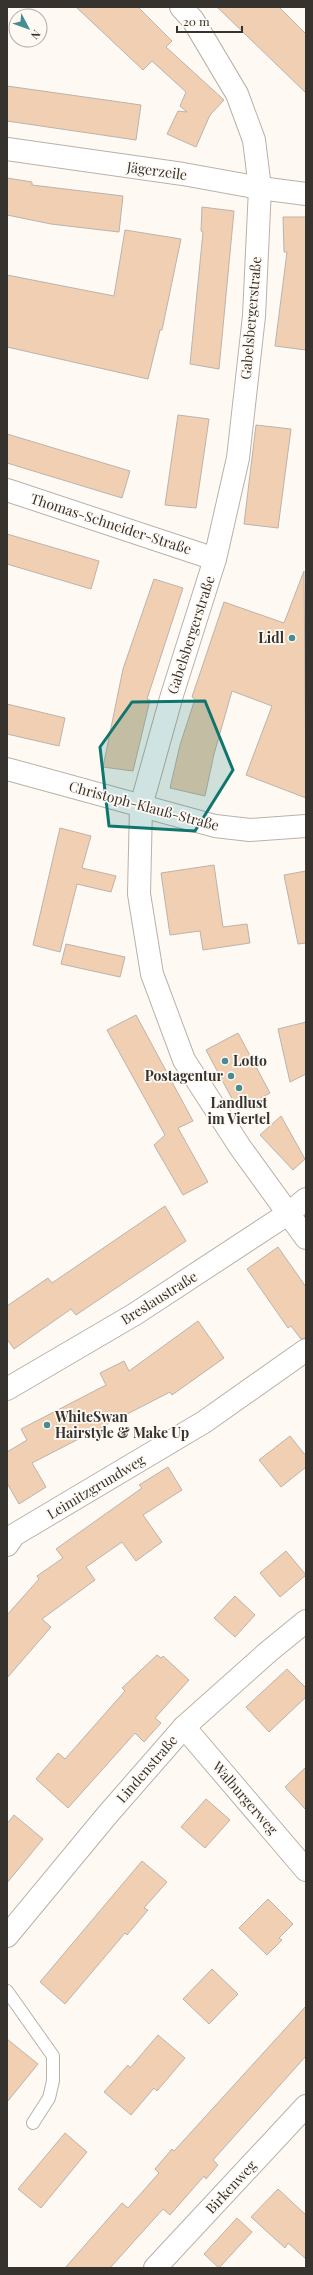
<svg xmlns="http://www.w3.org/2000/svg" width="313" height="2275" font-family="'Playfair Display',serif">
  <style>
    .building { fill: #f1cfb2; stroke: #bcb3ab }
    .lines { fill: none; stroke-linecap: round; stroke-linejoin: round }
    .lane-casing { stroke: #bab1a9; stroke-width: 14 }
    .street-casing { stroke: #bab1a9; stroke-width: 24 }
    .lane { stroke: #fff; stroke-width: 12 }
    .street { stroke: #fff; stroke-width: 22 }
    .marked { fill: #0f766e; fill-opacity: 0.2; stroke: #0f766e; stroke-width: 3; stroke-linejoin: round }
    .poi-dot { fill: #458d90; stroke: #fff9f4; stroke-width: 1.5 }
    .labels { text-anchor: middle; stroke-width: 3.5; stroke-linejoin: round; paint-order: stroke }
    .street-label { font-size: 14px; fill: #36332f; stroke: #fff9f4 }
    .poi-label { font-size: 14px; font-weight: bold; fill: #36332f; stroke: #fff9f4; text-anchor: end }
  </style>
  <rect width="100%" height="100%" fill="#fff9f4"/>
  <g class="building">
    <polygon points="76,7 138,7 172,41 166,47 224,100 210,115 196,147 167,134 178,111 187,112 180,106 186,92 152,61 143,70"/>
    <polygon points="217,7 279,7 306,34 306,93"/>
    <polygon points="7,86 141,105 136,140 7,121"/>
    <polygon points="7,178 32,182 32,185 123,196 119,232 51,224 7,215"/>
    <polygon points="202,207 234,211 219,369 190,364 203,232 201,231"/>
    <polygon points="283,217 306,217 306,350 275,346 287,252 284,252"/>
    <polygon points="125,230 181,239 162,330 160,330 148,379 7,347 7,275 114,296"/>
    <polygon points="178,415 209,419 196,508 165,505"/>
    <polygon points="256,425 291,429 278,528 244,524"/>
    <polygon points="7,434 130,471 122,498 7,463"/>
    <polygon points="7,534 99,561 91,589 7,564"/>
    <polygon points="304,571 306,798 246,775 272,706 232,691 214,754 205,796 170,788 180,745 195,699 192,697 224,602 284,623"/>
    <polygon points="154,579 183,588 147,699 150,700 133,771 103,767 123,669"/>
    <polygon points="7,704 65,718 59,746 7,734"/>
    <polygon points="60,828 91,836 82,868 116,876 111,892 77,884 60,952 33,945"/>
    <polygon points="214,865 223,927 247,924 250,943 203,950 200,931 170,935 161,873"/>
    <polygon points="306,871 306,943 298,944 284,875"/>
    <polygon points="66,944 125,957 120,977 61,964"/>
    <polygon points="136,1015 193,1121 178,1128 208,1182 183,1195 154,1145 165,1135 107,1030"/>
    <polygon points="306,1022 306,1074 290,1082 278,1029"/>
    <polygon points="238,1033 270,1093 238,1110 206,1050"/>
    <polygon points="281,1116 305,1159 293,1170 260,1135"/>
    <polygon points="165,1206 186,1241 76,1315 71,1309 14,1349 7,1339 7,1306 48,1278 52,1283"/>
    <polygon points="278,1247 306,1287 306,1338 301,1339 291,1326 288,1328 247,1269"/>
    <polygon points="198,1321 224,1358 172,1395 170,1392 32,1463 46,1487 19,1504 7,1483 7,1452 27,1440 21,1429 106,1385 100,1373 124,1361 129,1371"/>
    <polygon points="290,1436 306,1456 306,1467 281,1487 259,1460"/>
    <polygon points="168,1467 182,1490 143,1515 162,1542 136,1561 122,1542 86,1567 95,1580 42,1619 51,1627 7,1678 7,1615 39,1579 37,1576 63,1558 56,1549 142,1488 139,1485"/>
    <polygon points="286,1551 306,1575 280,1597 260,1573"/>
    <polygon points="235,1596 255,1615 235,1637 214,1618"/>
    <polygon points="157,1655 161,1658 163,1656 189,1680 155,1718 161,1723 144,1742 135,1733 68,1808 36,1779 58,1753 65,1759 125,1691 122,1688"/>
    <polygon points="287,1669 306,1688 306,1697 269,1732 246,1707"/>
    <polygon points="306,1767 306,1810 285,1787"/>
    <polygon points="206,1799 230,1820 205,1848 181,1827"/>
    <polygon points="14,1815 43,1839 7,1883 7,1824"/>
    <polygon points="142,1861 167,1882 144,1908 148,1910 127,1935 125,1933 65,2004 40,1982"/>
    <polygon points="268,1899 293,1924 279,1938 282,1940 267,1955 239,1928"/>
    <polygon points="212,1969 238,1994 209,2024 183,1999"/>
    <polygon points="306,2006 306,2056 213,2160 218,2165 206,2179 204,2176 170,2215 163,2209 110,2268 65,2268 122,2203 128,2208 159,2173 155,2169 172,2149 174,2151"/>
    <polygon points="158,2035 185,2058 157,2091 154,2088 131,2115 104,2092 128,2065 130,2068"/>
    <polygon points="7,2039 38,2064 7,2102"/>
    <polygon points="65,2133 87,2152 41,2208 18,2189"/>
    <polygon points="278,2189 306,2215 306,2259 288,2243 285,2248 251,2217"/>
    <polygon points="237,2218 252,2232 219,2268 204,2254"/>
  </g>
  <g class="lines">
    <defs>
      <polyline id="lane" points="7,1991 53,2056 53,2081 49,2098 33,2123"/>
      <g id="street">
        <polyline points="181,7 193,20 237,94 254,140 260,188 254,316 238,458 215,559 172,695 141,806 139,894 152,974 184,1060 240,1147 306,1238"/>
        <polyline points="7,149 183,174 260,188 306,194"/>
        <polyline points="7,490 215,559"/>
        <polyline points="7,769 215,826 250,830 306,826"/>
        <polyline points="7,1389 135,1314 289,1213 306,1199"/>
        <polyline points="7,1545 14,1535 204,1422 306,1350"/>
        <polyline points="184,1727 306,1870"/>
        <polyline points="7,1936 108,1814 184,1727 268,1652 306,1621"/>
        <polyline points="155,2268 306,2106"/>
      </g>
    </defs>
    <use href="#lane" class="lane-casing"/>
    <use href="#street" class="street-casing"/>
    <use href="#lane" class="lane"/>
    <use href="#street" class="street"/>
  </g>
  <path class="marked" d="M205,701L233,770L195,831L109,826L100,747L132,702Z"/>
  <g class="poi-dot">
    <circle cx="292" cy="638" r="4"/>
    <circle cx="225" cy="1061" r="4"/>
    <circle cx="231" cy="1076" r="4"/>
    <circle cx="239" cy="1088" r="4"/>
    <circle cx="47" cy="1425" r="4"/>
  </g>
  <g class="labels">
    <g class="street-label">
      <text transform="translate(157 171) rotate(8)" y="5">Jägerzeile</text>
      <text transform="translate(251 318) rotate(-85)" y="5">Gabelsbergerstraße</text>
      <text transform="translate(111 524) rotate(18)" y="5">Thomas-Schneider-Straße</text>
      <text transform="translate(191 635) rotate(-72)" y="5">Gabelsbergerstraße</text>
      <text transform="translate(144 806) rotate(15)" y="5">Christoph-Klauß-Straße</text>
      <text transform="translate(159 1298) rotate(-32)" y="5">Breslaustraße</text>
      <text transform="translate(96 1487) rotate(-31)" y="5">Leimitzgrundweg</text>
      <text transform="translate(147 1769) rotate(-49)" y="5">Lindenstraße</text>
      <text transform="translate(245 1798) rotate(49)" y="5">Walburgerweg</text>
      <text transform="translate(231 2187) rotate(-47)" y="5">Birkenweg</text>
    </g>
    <g class="poi-label">
      <text x="284" y="643">Lidl</text>
      <text x="233" y="1066" text-anchor="start">Lotto</text>
      <text x="223" y="1081">Postagentur</text>
      <text x="239" y="1108" text-anchor="middle">Landlust<tspan x="239" dy="16">im Viertel</tspan></text>
      <text x="55" y="1422" text-anchor="start">WhiteSwan<tspan x="55" dy="16">Hairstyle &amp; Make Up</tspan></text>
    </g>
  </g>
  <rect width="313" height="2275" fill="none" stroke="#36332f" stroke-width="16"/>
  <g transform="translate(28 28) rotate(131)"><circle r="19" fill="#fff9f4" stroke="#afaaa5"/>
  <path d="M0-3L7 15L0 10L-7 15Z" fill="#458d90"/>
  <text y="-6" font-size="11" font-weight="bold" text-anchor="middle" fill="#36332f">N</text>
  </g>
  <path d="M177 26v6h65v-6" fill="none" stroke="#36332f" stroke-width="2"/>
  <text x="183" y="26" font-size="12" fill="#36332f" stroke="#fff9f4" stroke-width="3" paint-order="stroke">20 m</text>
</svg>
